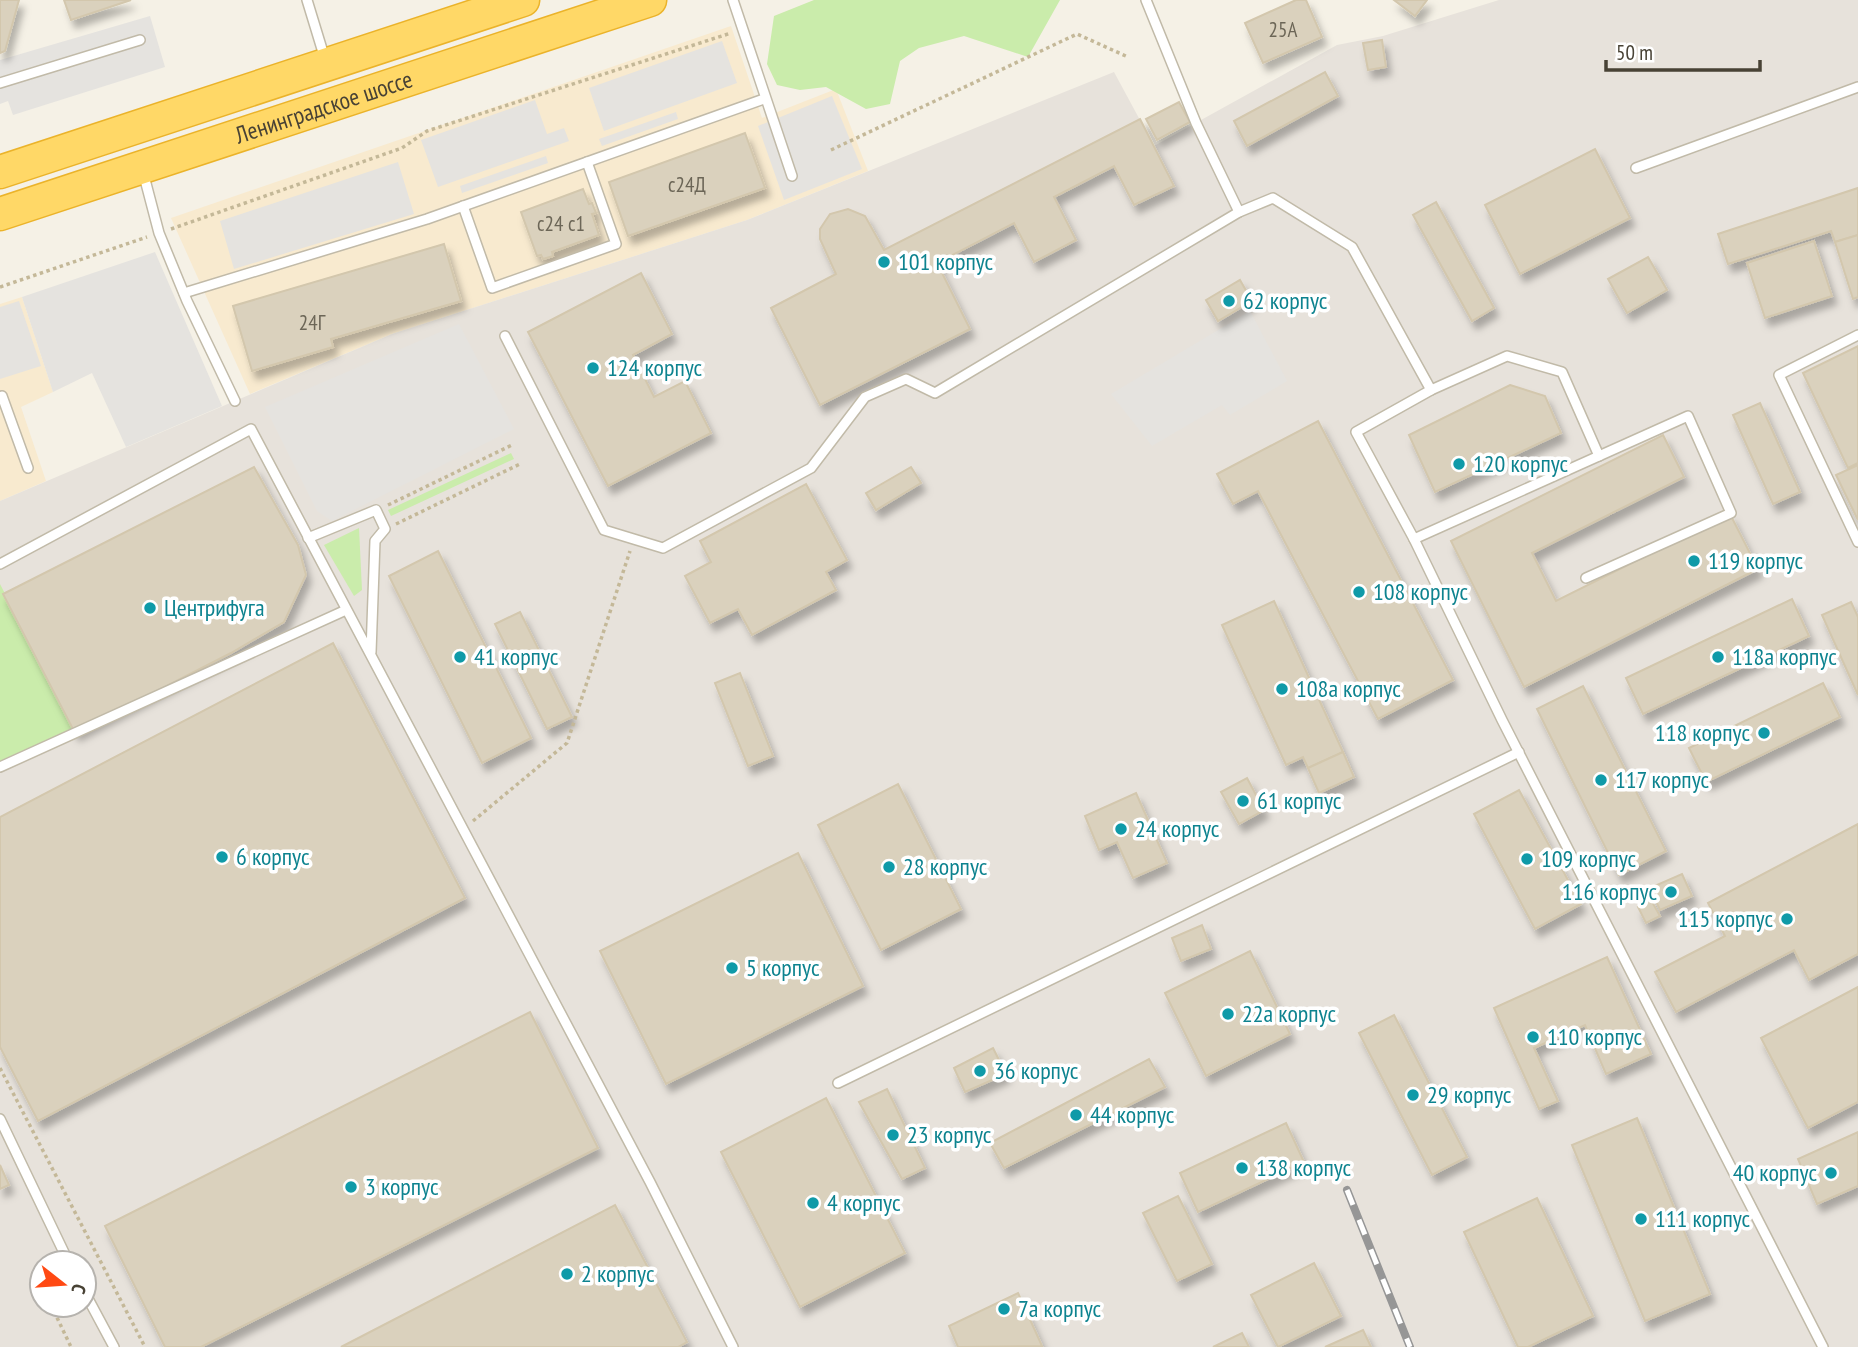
<svg xmlns="http://www.w3.org/2000/svg" width="1858" height="1347" font-family="'PT Sans Narrow',sans-serif">
  <style>
    .commercial { fill: #f8eacf }
    .industrial { fill: #e7e2db; fill-rule: evenodd }
    .green { fill: #caecab }
    .parking { fill: #e5e3df }
    .building { fill: #dad1bd; stroke: #d3c7ad; stroke-width: 2; filter: url(#shadow) }
    .lines { fill: none; stroke-linecap: round; stroke-linejoin: round }
    .lane-casing { stroke: #c1baa8; stroke-width: 12 }
    .highway-casing { stroke: #ebb32a; stroke-width: 35 }
    .path { stroke: #c4b898; stroke-width: 3.5; stroke-dasharray: 3.5 3.5; stroke-linecap: butt }
    .lane { stroke: #fff; stroke-width: 9 }
    .highway { stroke: #ffd867; stroke-width: 32 }
    .rail-casing { stroke: #969696; stroke-width: 8 }
    .rail { stroke: #fff; stroke-width: 5; stroke-dasharray: 16; stroke-linecap: butt }
    .culture-dot { fill: #0f9aa8; stroke: #fff; stroke-width: 2.5 }
    .labels { text-anchor: middle; stroke-width: 7; stroke-linejoin: round; paint-order: stroke }
    .number-label { font-size: 21px; fill: #6c6657 }
    .street-label { font-size: 24px; fill: #484235; stroke: #fff }
    .culture-label { font-size: 24px; fill: #0d838f; stroke: #fff; text-anchor: start }
  </style>
  <defs>
    <filter id="shadow"><feDropShadow dx="4.5" dy="8" stdDeviation="3.5" flood-color="#0004"/></filter>
  </defs>
  <rect width="100%" height="100%" fill="#f5f1e6"/>
  <g class="commercial">
    <polygon points="731,26 762,118 836,89 868,171 747,220 392,334 250,394 171,218"/>
    <polygon points="22,297 53,392 21,407 46,481 0,501 0,304"/>
  </g>
  <path class="industrial" d="M1499,0H1858V1347H0V501L392,334L747,220L1114,72L1154,146L1337,45L1383,36ZM42,1263H84V1305H42Z"/>
  <g class="green">
    <polygon points="814,0 1060,0 1028,57 964,36 919,48 900,61 890,104 866,109 826,87 800,90 777,85 767,64 774,16"/>
    <polygon points="511,453 514,459 391,516 388,510"/>
    <polygon points="359,528 362,590 354,596 324,545"/>
    <polygon points="0,584 74,728 0,768"/>
  </g>
  <g class="parking">
    <polygon points="150,16 165,67 13,115 8,101 0,104 0,60"/>
    <polygon points="722,41 737,83 604,131 589,88"/>
    <polygon points="832,96 862,169 784,200 758,126"/>
    <polygon points="535,100 547,134 564,128 569,141 438,187 421,140"/>
    <polygon points="676,112 678,119 602,146 599,139"/>
    <polygon points="546,156 548,163 462,193 460,186"/>
    <polygon points="398,162 414,214 234,269 220,221"/>
    <polygon points="155,252 222,406 126,447 92,373 53,392 22,297"/>
    <polygon points="19,301 41,366 0,379 0,307"/>
    <polygon points="1250,311 1287,381 1230,415 1222,405 1152,446 1111,394"/>
    <polygon points="459,324 514,429 332,521 317,511 265,407"/>
  </g>
  <g class="building">
    <polygon points="0,0 19,0 5,51 0,53"/>
    <polygon points="64,0 131,0 71,20"/>
    <polygon points="1296,0 1306,0 1322,37 1263,63 1245,23"/>
    <polygon points="1394,0 1427,0 1415,16"/>
    <polygon points="1382,40 1386,67 1368,70 1363,43"/>
    <polygon points="1325,72 1338,96 1247,146 1234,121"/>
    <polygon points="1179,102 1190,122 1157,140 1146,119"/>
    <polygon points="1140,119 1174,186 1134,205 1114,166 1054,197 1076,240 1034,262 1014,223 937,263 970,329 820,405 771,308 836,274 820,239 820,229 830,214 848,209 865,216 884,250"/>
    <polygon points="745,133 765,188 628,236 609,182"/>
    <polygon points="1595,149 1630,218 1520,274 1485,205"/>
    <polygon points="1858,188 1858,235 1835,242 1831,231 1728,264 1718,234"/>
    <polygon points="583,189 589,204 592,203 596,213 592,214 599,235 552,252 553,256 543,259 541,255 537,256 521,212"/>
    <polygon points="1436,202 1494,308 1472,321 1413,215"/>
    <polygon points="1858,235 1858,297 1853,299 1835,242"/>
    <polygon points="1814,241 1832,296 1765,318 1747,263"/>
    <polygon points="444,244 461,301 331,339 333,347 252,371 233,306"/>
    <polygon points="1648,257 1667,290 1627,313 1608,279"/>
    <polygon points="641,273 672,334 633,355 654,397 685,381 711,433 608,486 528,332"/>
    <polygon points="1240,280 1252,301 1218,321 1206,300"/>
    <polygon points="1858,346 1858,463 1848,468 1803,373"/>
    <polygon points="1510,385 1545,396 1561,433 1435,492 1409,435"/>
    <polygon points="1760,403 1800,492 1773,504 1733,415"/>
    <polygon points="1318,421 1453,680 1378,719 1258,491 1233,504 1217,474"/>
    <polygon points="1663,435 1684,477 1532,553 1556,601 1730,514 1758,569 1524,687 1451,541"/>
    <polygon points="1858,465 1858,520 1836,475"/>
    <polygon points="254,467 298,545 306,575 284,622 231,653 75,733 3,594"/>
    <polygon points="911,467 921,483 876,510 866,493"/>
    <polygon points="806,484 847,560 826,572 836,590 752,635 738,609 710,623 685,576 711,562 700,541"/>
    <polygon points="438,551 531,738 482,763 389,576"/>
    <polygon points="1792,599 1809,636 1643,714 1626,678"/>
    <polygon points="1274,601 1343,752 1308,768 1303,757 1286,765 1222,625"/>
    <polygon points="1851,602 1858,617 1858,695 1822,615"/>
    <polygon points="520,612 572,717 547,729 495,624"/>
    <polygon points="333,643 465,898 38,1121 0,1047 0,817"/>
    <polygon points="740,673 773,756 748,766 715,683"/>
    <polygon points="1823,683 1840,717 1706,782 1689,748"/>
    <polygon points="1583,686 1666,851 1619,875 1537,709"/>
    <polygon points="1343,752 1354,777 1319,793 1308,768"/>
    <polygon points="1247,778 1264,810 1239,824 1221,792"/>
    <polygon points="898,784 961,909 881,950 818,825"/>
    <polygon points="1519,790 1581,904 1535,929 1474,814"/>
    <polygon points="1136,793 1167,863 1133,878 1117,842 1099,850 1085,816"/>
    <polygon points="1858,824 1858,954 1809,980 1794,950 1676,1012 1655,972 1725,936 1708,903"/>
    <polygon points="798,853 863,986 666,1084 600,951"/>
    <polygon points="1682,874 1692,896 1660,910 1650,888"/>
    <polygon points="1651,900 1660,916 1646,923 1638,907"/>
    <polygon points="1202,925 1211,949 1181,961 1172,938"/>
    <polygon points="1250,951 1290,1034 1206,1076 1165,993"/>
    <polygon points="1607,957 1651,1054 1606,1074 1585,1025 1534,1048 1558,1101 1539,1109 1494,1008"/>
    <polygon points="1858,987 1858,1102 1808,1128 1761,1038"/>
    <polygon points="530,1012 598,1148 201,1347 165,1347 105,1226"/>
    <polygon points="1394,1015 1467,1157 1432,1175 1359,1033"/>
    <polygon points="993,1048 1006,1074 965,1092 954,1068"/>
    <polygon points="1149,1059 1165,1087 1004,1168 990,1143"/>
    <polygon points="887,1089 925,1168 902,1179 859,1102"/>
    <polygon points="826,1098 905,1253 800,1307 721,1152"/>
    <polygon points="1637,1118 1710,1294 1645,1321 1572,1145"/>
    <polygon points="1286,1123 1304,1162 1198,1212 1180,1173"/>
    <polygon points="1858,1132 1858,1186 1817,1204 1798,1159"/>
    <polygon points="0,1165 9,1185 0,1189"/>
    <polygon points="1178,1196 1212,1264 1177,1281 1143,1213"/>
    <polygon points="1537,1198 1593,1316 1528,1347 1518,1347 1464,1232"/>
    <polygon points="615,1205 687,1342 678,1347 341,1347"/>
    <polygon points="1314,1263 1341,1316 1278,1347 1251,1295"/>
    <polygon points="1018,1293 1042,1346 958,1347 949,1326"/>
    <polygon points="1363,1330 1371,1347 1325,1347"/>
    <polygon points="1242,1333 1249,1347 1213,1347"/>
  </g>
  <g class="lines">
    <defs>
      <g id="lane">
        <polyline points="307,0 325,59"/>
        <polyline points="733,0 792,176"/>
        <polyline points="1146,0 1196,123 1239,212"/>
        <polyline points="0,83 140,40"/>
        <polyline points="1636,168 1858,87"/>
        <polyline points="143,172 159,233 187,301 235,401"/>
        <polyline points="463,206 492,288 616,244 587,162"/>
        <polyline points="184,293 427,219 764,99"/>
        <polyline points="1858,335 1779,375 1858,542"/>
        <polyline points="505,336 604,530 663,548 811,468 865,397 906,379 935,393 1239,212 1273,198 1352,247 1431,390 1507,356 1562,372 1599,456"/>
        <polyline points="1431,390 1356,432 1414,539 1502,720 1823,1347"/>
        <polyline points="0,397 2,396 28,468"/>
        <polyline points="308,538 376,510 385,529 375,541 371,652"/>
        <polyline points="1414,539 1688,416 1731,513 1586,578"/>
        <polyline points="0,564 251,429 650,1182 733,1347"/>
        <polyline points="0,767 346,610"/>
        <polyline points="838,1083 1519,752"/>
        <polyline points="0,1119 69,1263"/>
        <polyline points="84,1291 114,1347"/>
      </g>
      <g id="highway">
        <polyline points="0,172 523,0"/>
        <path id="s1" d="M0,214L650,0"/>
      </g>
    </defs>
    <use href="#lane" class="lane-casing"/>
    <use href="#highway" class="highway-casing"/>
    <g class="path">
      <polyline points="831,150 1077,34 1128,57"/>
      <polyline points="171,229 402,148 427,131 731,33"/>
      <polyline points="0,287 147,237"/>
      <polyline points="388,505 512,445"/>
      <polyline points="396,524 520,464"/>
      <polyline points="473,821 567,743 630,551"/>
      <polyline points="0,1068 145,1347"/>
      <polyline points="34,1270 42,1286"/>
      <polyline points="51,1305 71,1347"/>
    </g>
    <use href="#lane" class="lane"/>
    <use href="#highway" class="highway"/>
    <defs>
      <polyline id="rail" points="1347,1190 1410,1347"/>
    </defs>
    <use href="#rail" class="rail-casing"/>
    <use href="#rail" class="rail"/>
  </g>
  <g class="culture-dot">
    <circle cx="884" cy="262" r="7"/>
    <circle cx="1229" cy="301" r="7"/>
    <circle cx="593" cy="368" r="7"/>
    <circle cx="1459" cy="464" r="7"/>
    <circle cx="1694" cy="561" r="7"/>
    <circle cx="1359" cy="592" r="7"/>
    <circle cx="150" cy="608" r="7"/>
    <circle cx="460" cy="657" r="7"/>
    <circle cx="1718" cy="657" r="7"/>
    <circle cx="1282" cy="689" r="7"/>
    <circle cx="1764" cy="733" r="7"/>
    <circle cx="1601" cy="780" r="7"/>
    <circle cx="1243" cy="801" r="7"/>
    <circle cx="1121" cy="829" r="7"/>
    <circle cx="222" cy="857" r="7"/>
    <circle cx="1527" cy="859" r="7"/>
    <circle cx="889" cy="867" r="7"/>
    <circle cx="1671" cy="892" r="7"/>
    <circle cx="1787" cy="919" r="7"/>
    <circle cx="732" cy="968" r="7"/>
    <circle cx="1228" cy="1014" r="7"/>
    <circle cx="1533" cy="1037" r="7"/>
    <circle cx="980" cy="1071" r="7"/>
    <circle cx="1413" cy="1095" r="7"/>
    <circle cx="1076" cy="1115" r="7"/>
    <circle cx="893" cy="1135" r="7"/>
    <circle cx="1242" cy="1168" r="7"/>
    <circle cx="1831" cy="1173" r="7"/>
    <circle cx="351" cy="1187" r="7"/>
    <circle cx="813" cy="1203" r="7"/>
    <circle cx="1641" cy="1219" r="7"/>
    <circle cx="567" cy="1274" r="7"/>
    <circle cx="1004" cy="1309" r="7"/>
  </g>
  <g class="labels">
    <g class="number-label">
      <text x="1283" y="37">25А</text>
      <text x="687" y="192">с24Д</text>
      <text x="561" y="231">c24 c1</text>
      <text x="312" y="330">24Г</text>
    </g>
    <g class="street-label">
      <text dy="8" stroke="none"><textPath href="#s1" startOffset="341">Ленинградское шоссе</textPath></text>
    </g>
    <g class="culture-label">
      <text x="898" y="270">101 корпус</text>
      <text x="1243" y="309">62 корпус</text>
      <text x="607" y="376">124 корпус</text>
      <text x="1473" y="472">120 корпус</text>
      <text x="1708" y="569">119 корпус</text>
      <text x="1373" y="600">108 корпус</text>
      <text x="164" y="616">Центрифуга</text>
      <text x="474" y="665">41 корпус</text>
      <text x="1732" y="665">118а корпус</text>
      <text x="1296" y="697">108а корпус</text>
      <text x="1750" y="741" text-anchor="end">118 корпус</text>
      <text x="1615" y="788">117 корпус</text>
      <text x="1257" y="809">61 корпус</text>
      <text x="1135" y="837">24 корпус</text>
      <text x="236" y="865">6 корпус</text>
      <text x="1541" y="867">109 корпус</text>
      <text x="903" y="875">28 корпус</text>
      <text x="1657" y="900" text-anchor="end">116 корпус</text>
      <text x="1773" y="927" text-anchor="end">115 корпус</text>
      <text x="746" y="976">5 корпус</text>
      <text x="1242" y="1022">22а корпус</text>
      <text x="1547" y="1045">110 корпус</text>
      <text x="994" y="1079">36 корпус</text>
      <text x="1427" y="1103">29 корпус</text>
      <text x="1090" y="1123">44 корпус</text>
      <text x="907" y="1143">23 корпус</text>
      <text x="1256" y="1176">138 корпус</text>
      <text x="1817" y="1181" text-anchor="end">40 корпус</text>
      <text x="365" y="1195">3 корпус</text>
      <text x="827" y="1211">4 корпус</text>
      <text x="1655" y="1227">111 корпус</text>
      <text x="581" y="1282">2 корпус</text>
      <text x="1018" y="1317">7а корпус</text>
    </g>
  </g>
  <g transform="translate(63 1284) rotate(107)"><circle r="33" fill="#ffffff" stroke="#b6b3ae" stroke-width="2"/>
  <path d="M0-5L12 26L0 18L-12 26Z" fill="#ff4913"/>
  <text y="-10" font-size="19" font-weight="bold" text-anchor="middle" fill="#484235">С</text>
  </g>
  <path d="M1606 60v10h154v-10" fill="none" stroke="#484235" stroke-width="3.5"/>
  <text x="1616" y="60" font-size="21" fill="#484235" stroke="#ffffff" stroke-width="5" paint-order="stroke">50 m</text>
</svg>
